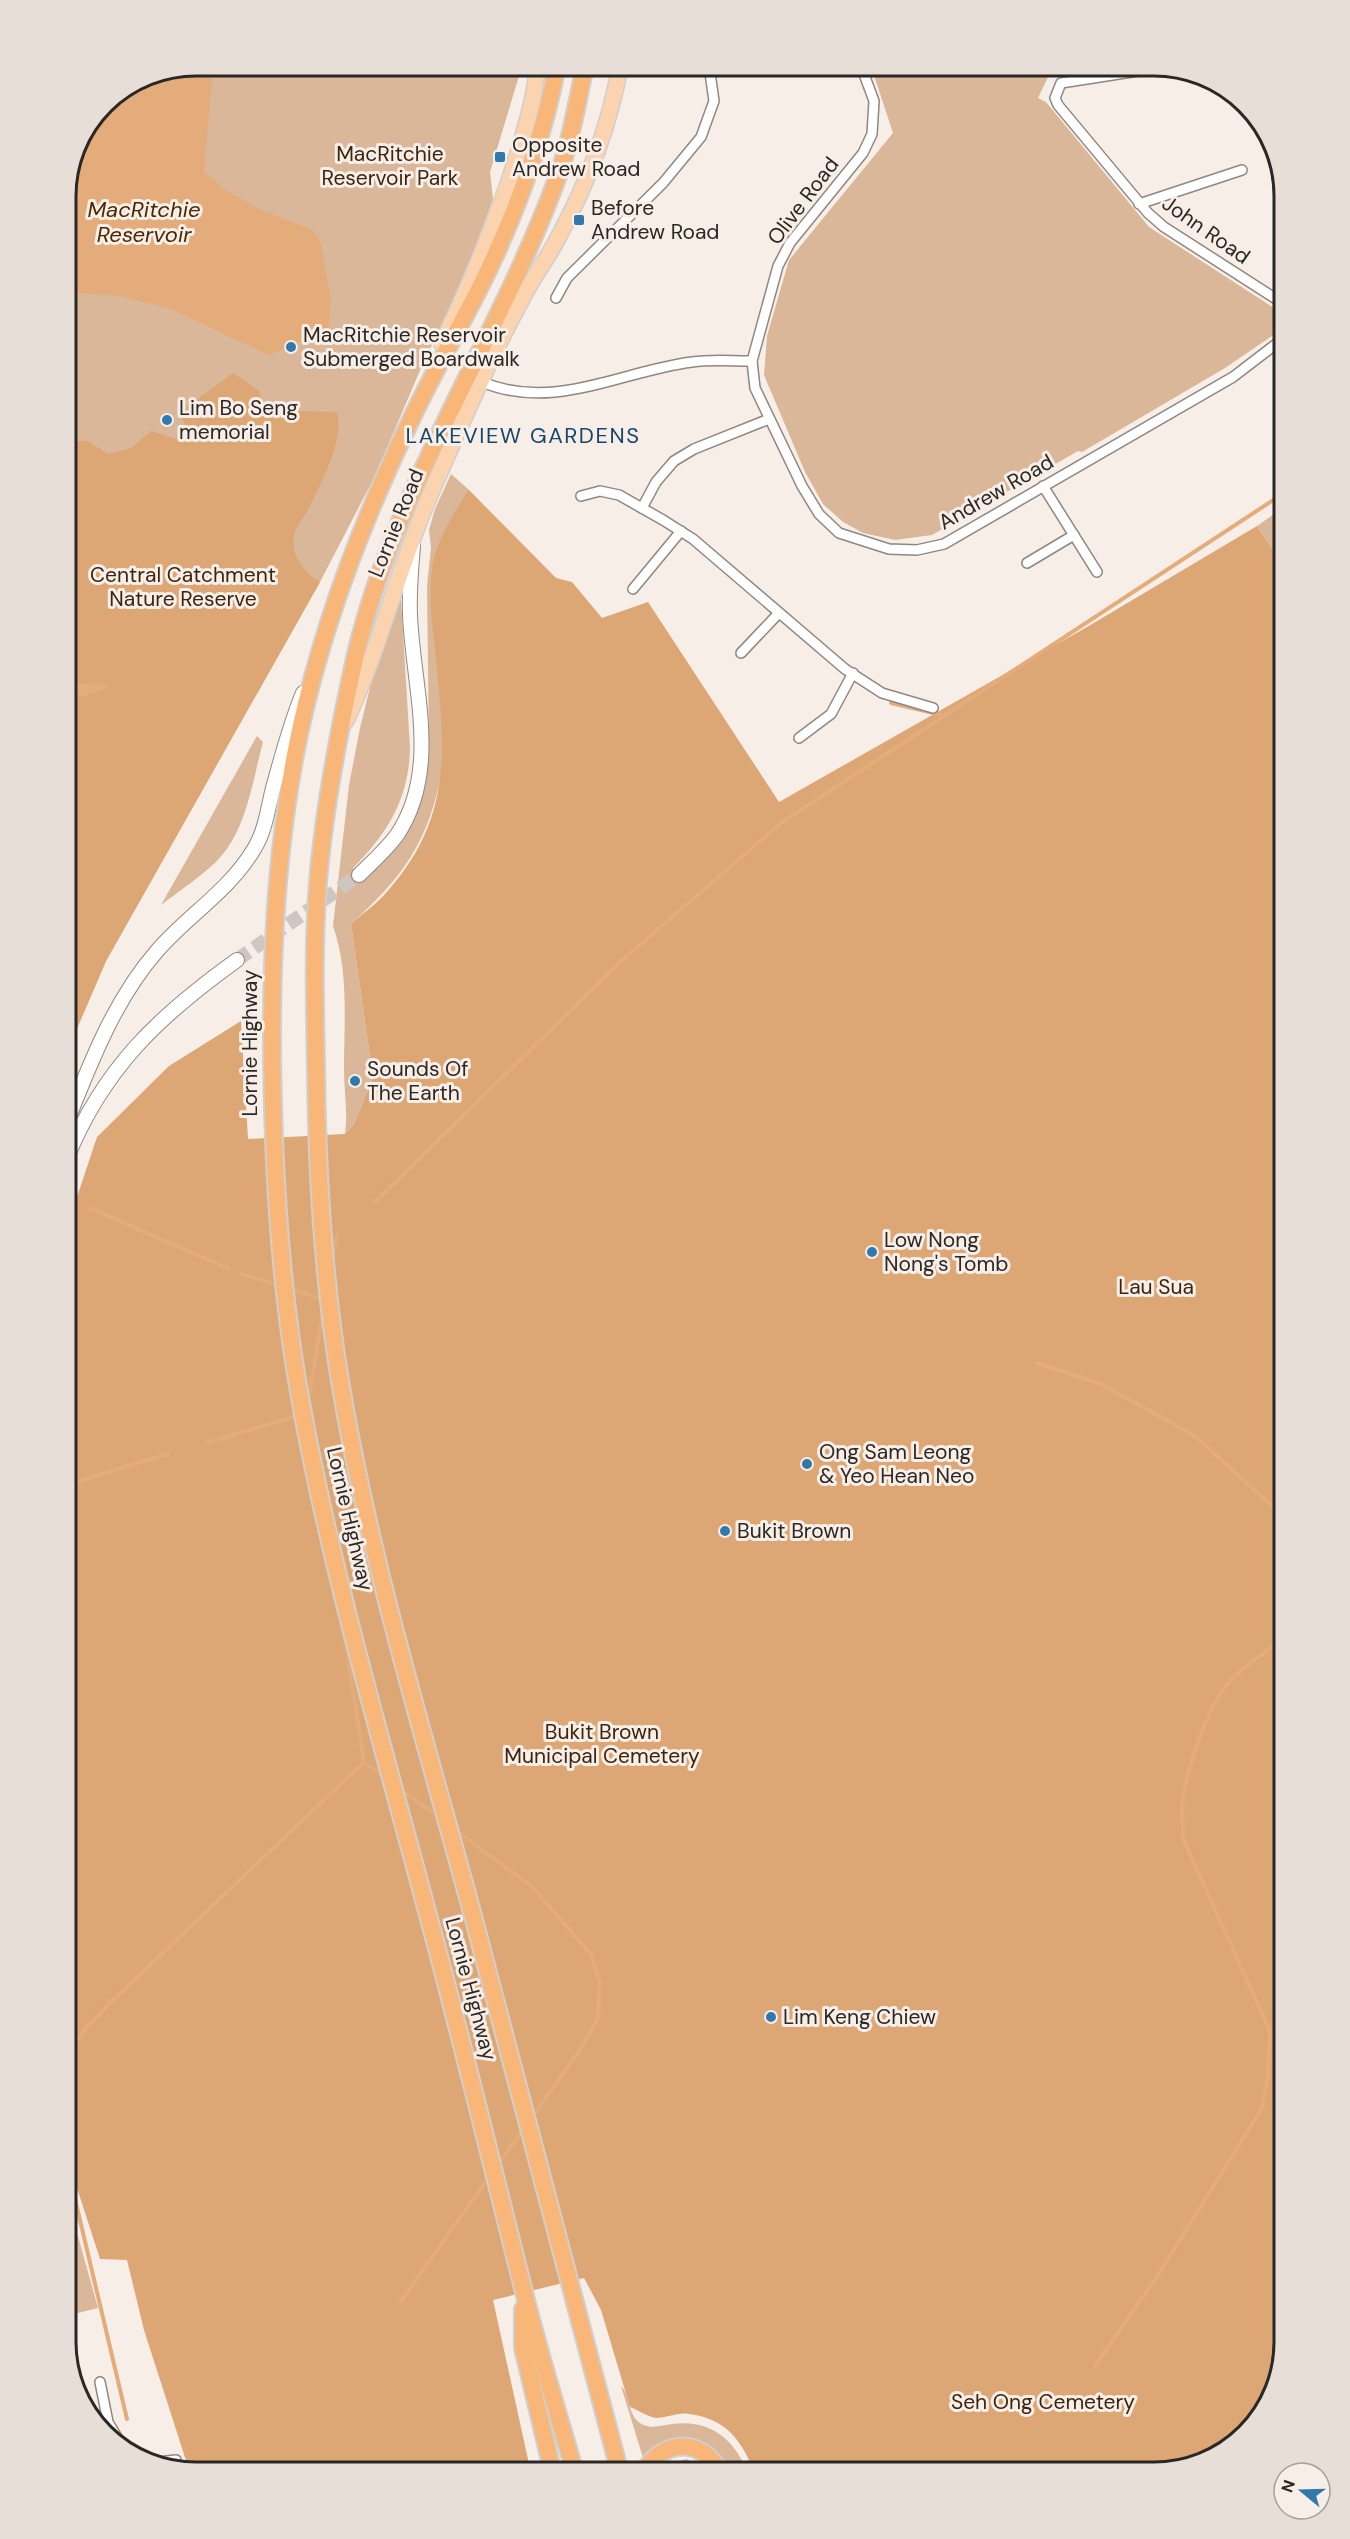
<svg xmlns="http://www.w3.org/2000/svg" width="1350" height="2539" font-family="'DM Sans',sans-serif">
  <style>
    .green { fill: #d9b798 }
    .forest { fill: #dda775 }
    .water { fill: #e3ac7a }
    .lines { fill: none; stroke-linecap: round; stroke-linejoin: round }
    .stream { stroke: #e3ac7a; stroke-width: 4 }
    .secondary-tunnel { stroke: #cec6c0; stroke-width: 14; stroke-dasharray: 14 7; stroke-linecap: butt }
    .street-casing { stroke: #8f8780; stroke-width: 12 }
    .secondary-casing { stroke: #8f8780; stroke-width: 16 }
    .primary-casing { stroke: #d0cfcf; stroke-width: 18 }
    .highway-casing { stroke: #d0cfcf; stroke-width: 20 }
    .street { stroke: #fff; stroke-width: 9 }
    .secondary { stroke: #fff; stroke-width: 14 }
    .primary { stroke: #fbd4af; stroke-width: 15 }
    .highway { stroke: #f8b779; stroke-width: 16 }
    .poi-dot { fill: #3178ad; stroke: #f7eee7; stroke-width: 2 }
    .labels { text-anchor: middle; stroke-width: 6; stroke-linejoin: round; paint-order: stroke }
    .poi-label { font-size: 21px; fill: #2a2724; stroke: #f7eee7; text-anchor: start }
    .park-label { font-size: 21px; fill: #3b250e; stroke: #f7eee7 }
    .street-label { font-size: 21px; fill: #2a2724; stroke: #f7eee7 }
    .water-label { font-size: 22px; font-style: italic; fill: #4b2800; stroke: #f7eee7 }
    .neighbourhood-label { font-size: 22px; letter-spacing: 1.5px; fill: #15476a; stroke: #f7eee7 }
    .rim { fill: none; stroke: #2a2724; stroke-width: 3 }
  </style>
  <rect width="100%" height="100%" fill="#f7eee7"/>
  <g class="green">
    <polygon points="196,66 522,66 490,172 493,199 460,289 424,361 375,476 320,582 106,961 66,1054 66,188 76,146 104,104 147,76"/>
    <polygon points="871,66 1108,66 1049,75 1038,98 1046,102 1149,227 1277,310 1281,321 1278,332 1225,368 1082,452 1078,451 932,535 895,540 863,533 843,522 823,504 805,472 764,375 767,336 789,260 893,133"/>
    <path d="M451,474L468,489L442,537V770C429,841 404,876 351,924L373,1078L354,1124L345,1134C348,1112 344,1091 344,1069C344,1022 349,971 333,926L349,785L360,728L376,663L400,583L410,748C409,798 388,833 353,868L363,881L395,848L419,803L426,775L429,744L427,586L431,548L429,530L435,509Z"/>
    <polygon points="1284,507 1284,567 1257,526"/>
    <path d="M257,736L263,742C252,782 247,831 216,862C199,878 179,891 161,905Z"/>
    <polygon points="66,2193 98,2308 70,2315 66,2294"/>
    <path d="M621,2386C631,2396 627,2414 640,2423C650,2430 662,2425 672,2424C711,2419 734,2439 748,2473H729L705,2446L644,2461Z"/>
    <polygon points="686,2459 701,2465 710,2473 664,2473 674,2463"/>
  </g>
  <g class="forest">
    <path d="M233,373L259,391L270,418L297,411L337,412C344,439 323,479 311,504C307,514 299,522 295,532C288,553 304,573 320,582L106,961L66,1054V697L88,695L104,683L89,685L66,682V442L88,441L108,454L131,448L151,431L176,439L187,428L179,413Z"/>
    <path d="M468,489L556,578L572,582L602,618L648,602L779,802L1087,627L1257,526L1284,567V2343L1262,2415L1204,2463L1154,2473H755C741,2440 727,2419 689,2414C678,2412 667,2418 656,2418C648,2417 638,2410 630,2407L601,2310L584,2278L493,2300L531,2473H190L144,2330L127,2260L100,2259L66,2154V1230L97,1137L169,1066L241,1021L248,1139L345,1134L354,1124L373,1078L351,924C362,914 375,905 385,894C453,819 445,751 436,659C433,628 427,594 433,563C438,537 455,513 468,489Z"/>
  </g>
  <g class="water">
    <polygon points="196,66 213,66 204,172 224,189 261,210 312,230 320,240 331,301 328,334 306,340 269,355 171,309 120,296 66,292 66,188 76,146 104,104 147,76"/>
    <polygon points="66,682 89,685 104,683 108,688 88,695 66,697"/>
  </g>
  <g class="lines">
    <g class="stream">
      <polyline points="891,703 942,715"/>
      <polyline points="376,1201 619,963 781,823 1284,493"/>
      <polyline points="90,1208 229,1269"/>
      <polyline points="332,1260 337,1235"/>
      <polyline points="241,1274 281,1286"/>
      <polyline points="288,1288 324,1299"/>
      <polyline points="1037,1363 1101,1384 1195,1436 1284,1517"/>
      <polyline points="308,1402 323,1312"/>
      <polyline points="206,1443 300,1415"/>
      <polyline points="66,1485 168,1454"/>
      <polyline points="344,1633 364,1762 383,1776"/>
      <polyline points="399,1788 439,1817"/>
      <polyline points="454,1829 531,1886 591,1954 600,1984 598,2018 580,2050 532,2117"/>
      <path d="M1284,2062L1184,1841C1183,1831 1182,1819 1182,1809C1185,1773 1207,1703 1233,1678C1248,1663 1267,1651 1284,1638"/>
      <polyline points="66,2124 71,2051 85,2029 112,2001 364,1762"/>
      <polyline points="66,2161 127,2419"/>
      <polyline points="497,2166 524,2128"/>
      <polyline points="401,2301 489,2177"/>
      <polyline points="1095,2366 1158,2275 1262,2108 1268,2076 1270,2033"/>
    </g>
    <polyline class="secondary-tunnel" points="237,960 359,875"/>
    <defs>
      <g id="street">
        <polyline points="861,66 874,101 872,134 863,153 790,243 778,266 752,361 755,388 802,486 819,514 839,533 889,549 917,550 944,544 1233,377 1284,338"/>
        <polyline points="1164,67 1061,83 1055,98 1058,105 1148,213 1164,227 1284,304"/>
        <polyline points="1139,204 1242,170"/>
        <polyline points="556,298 567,278 663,183 701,137 714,101 709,66"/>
        <path d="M482,382C554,412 621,371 692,362C711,359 732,361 752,361"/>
        <polyline points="1043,486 1097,572"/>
        <polyline points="581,496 600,491 619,495 663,520 693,539 845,669 882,693 933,708"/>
        <polyline points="642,508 656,482 674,461 694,449 769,419"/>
        <polyline points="1027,563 1074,535"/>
        <polyline points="633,589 681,531"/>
        <polyline points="741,653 779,613"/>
        <polyline points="799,738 831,714 853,673"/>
        <polyline points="100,2382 108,2422 126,2452"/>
        <polyline points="157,2462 176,2460"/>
      </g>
      <g id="secondary">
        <path d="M359,875C372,862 386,850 397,835C441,769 413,688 410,615C409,592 411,569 413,546"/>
        <path d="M66,1124C90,1064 114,1000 157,951C187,916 230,890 254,849C265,832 268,808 273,788C282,756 290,724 303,693"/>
        <path d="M66,1160C103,1068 159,1016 237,960"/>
      </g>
      <g id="primary">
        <path d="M442,344C473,278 501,212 521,143C528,118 536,92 537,66"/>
        <path d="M346,721C381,645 399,564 433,488C461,424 489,360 522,299C533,277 548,258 559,236C587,184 610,124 620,66"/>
      </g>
      <g id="highway">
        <path d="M557,66C543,140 517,211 484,279C460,328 432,374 409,424C362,522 323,624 300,730C279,828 272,929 272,1029C272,1151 278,1272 299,1392C330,1568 382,1742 428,1915C462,2040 492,2166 524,2292C539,2353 558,2413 575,2473"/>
        <path d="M585,66C577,103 571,140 558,176C497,344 389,494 352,672C337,741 324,811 318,882C313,944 315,1007 316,1069C317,1174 323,1278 340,1381C370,1562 425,1739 473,1916C523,2101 570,2287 620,2473"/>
        <polyline points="523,2309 523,2348 553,2473"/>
        <path d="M644,2473C654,2451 680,2439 702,2452C711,2457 716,2465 721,2473"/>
      </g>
    </defs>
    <use href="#street" class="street-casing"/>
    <use href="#secondary" class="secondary-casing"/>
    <use href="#primary" class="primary-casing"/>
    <use href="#highway" class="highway-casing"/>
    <use href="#street" class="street"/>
    <use href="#secondary" class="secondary"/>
    <use href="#primary" class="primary"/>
    <use href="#highway" class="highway"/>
  </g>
  <g class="poi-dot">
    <rect x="494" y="151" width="12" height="12" rx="3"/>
    <rect x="573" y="214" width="12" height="12" rx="3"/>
    <circle cx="291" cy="347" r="6"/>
    <circle cx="167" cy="420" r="6"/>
    <circle cx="355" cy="1081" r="6"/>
    <circle cx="872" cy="1252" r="6"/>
    <circle cx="807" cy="1464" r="6"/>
    <circle cx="725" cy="1531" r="6"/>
    <circle cx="771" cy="2017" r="6"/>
  </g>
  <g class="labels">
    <g class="poi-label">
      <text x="512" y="152">Opposite<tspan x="512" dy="24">Andrew Road</tspan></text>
      <text x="591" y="215">Before<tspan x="591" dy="24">Andrew Road</tspan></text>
      <text x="303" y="342">MacRitchie Reservoir<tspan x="303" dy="24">Submerged Boardwalk</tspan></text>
      <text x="179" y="415">Lim Bo Seng<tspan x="179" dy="24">memorial</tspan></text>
      <text x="367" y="1076">Sounds Of<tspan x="367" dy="24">The Earth</tspan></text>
      <text x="884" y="1247">Low Nong<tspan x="884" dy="24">Nong's Tomb</tspan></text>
      <text x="819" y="1459">Ong Sam Leong<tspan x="819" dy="24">&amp; Yeo Hean Neo</tspan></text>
      <text x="737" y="1538">Bukit Brown</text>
      <text x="783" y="2024">Lim Keng Chiew</text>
    </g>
    <g class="park-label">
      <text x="390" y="161">MacRitchie<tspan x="390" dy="24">Reservoir Park</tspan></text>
      <text x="183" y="582">Central Catchment<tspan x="183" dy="24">Nature Reserve</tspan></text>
      <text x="1156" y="1294">Lau Sua</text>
      <text x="602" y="1739">Bukit Brown<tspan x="602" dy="24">Municipal Cemetery</tspan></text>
      <text x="1043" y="2409">Seh Ong Cemetery</text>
    </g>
    <g class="street-label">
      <text transform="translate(803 201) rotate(-53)" y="7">Olive Road</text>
      <text transform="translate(1206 230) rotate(35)" y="7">John Road</text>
      <text transform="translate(996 492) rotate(-30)" y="7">Andrew Road</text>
      <text transform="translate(396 523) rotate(-68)" y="7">Lornie Road</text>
      <text transform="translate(250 1043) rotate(-90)" y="7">Lornie Highway</text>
      <text transform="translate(350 1519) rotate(77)" y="7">Lornie Highway</text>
      <text transform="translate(471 1989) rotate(75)" y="7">Lornie Highway</text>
    </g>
    <g class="water-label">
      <text x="144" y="217">MacRitchie<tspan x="144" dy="25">Reservoir</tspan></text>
    </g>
    <g class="neighbourhood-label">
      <text x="523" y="443">LAKEVIEW GARDENS</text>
    </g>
  </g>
  <path d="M0 0H1350V2539H0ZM196 76H1154A120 120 0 0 1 1274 196V2342A120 120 0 0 1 1154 2462H196A120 120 0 0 1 76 2342V196A120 120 0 0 1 196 76Z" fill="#e7ded7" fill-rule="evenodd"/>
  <path class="rim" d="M196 76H1154A120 120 0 0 1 1274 196V2342A120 120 0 0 1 1154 2462H196A120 120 0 0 1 76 2342V196A120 120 0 0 1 196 76Z"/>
  <g transform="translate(1302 2491) rotate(289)"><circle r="28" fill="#f7eee7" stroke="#a59e99" stroke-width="1.5"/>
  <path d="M0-4.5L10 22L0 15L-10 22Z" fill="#3178ad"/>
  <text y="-9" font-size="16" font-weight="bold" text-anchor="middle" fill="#2a2724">N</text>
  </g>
</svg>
